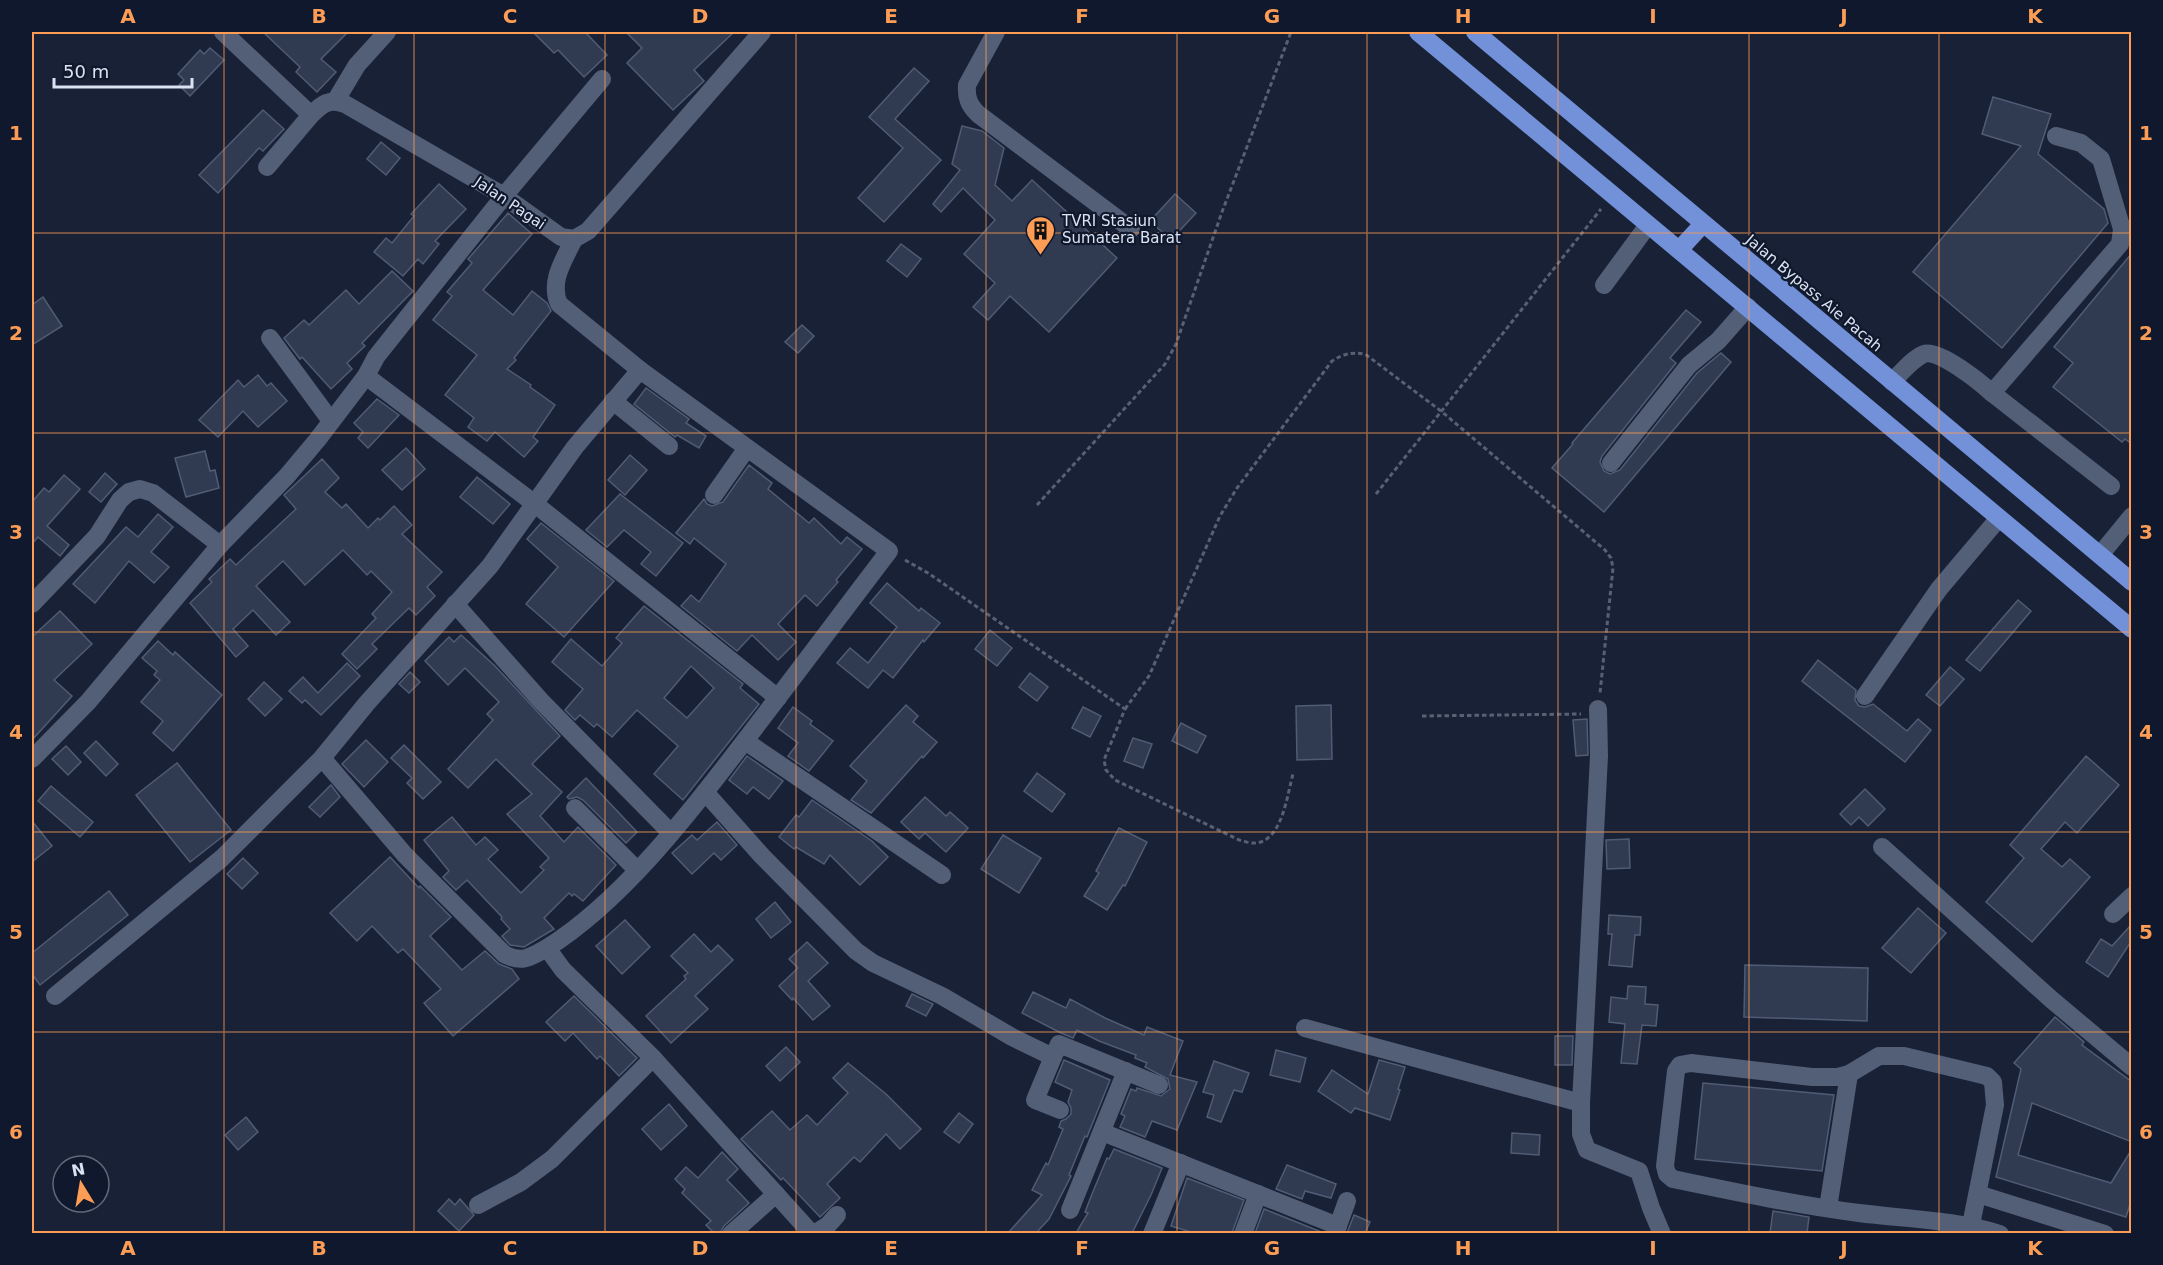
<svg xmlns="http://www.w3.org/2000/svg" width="2163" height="1265" font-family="'DejaVu Sans',sans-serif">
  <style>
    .building { fill: #303a51; stroke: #505b74; stroke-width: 1.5; fill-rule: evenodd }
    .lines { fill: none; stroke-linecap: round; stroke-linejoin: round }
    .path { stroke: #586174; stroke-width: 3; stroke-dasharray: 4.5 3; stroke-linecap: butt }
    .minor { stroke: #535e77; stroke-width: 18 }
    .highway { stroke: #7291d9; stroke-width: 18 }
    .grid { fill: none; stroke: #fd9d55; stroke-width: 1.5; stroke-opacity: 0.55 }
    .labels { text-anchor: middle; stroke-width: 4.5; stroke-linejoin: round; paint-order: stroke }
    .street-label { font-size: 15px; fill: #dbe2f1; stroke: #0f182c }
    .poi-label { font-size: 15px; fill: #dbe2f1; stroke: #0f182c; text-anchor: start }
    .neatline { fill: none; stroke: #fd9d55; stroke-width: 2 }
    .grid-label { font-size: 20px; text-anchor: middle; font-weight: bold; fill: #fd9d55 }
  </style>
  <rect width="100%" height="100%" fill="#182136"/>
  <g class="building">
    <polygon points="263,32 348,32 321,59 336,72 317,92 296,72 300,67"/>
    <polygon points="533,32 585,32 607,55 584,77 558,50 554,53"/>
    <polygon points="626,32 734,32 694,70 704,81 673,110 627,63 642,48"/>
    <polygon points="210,48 224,60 190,96 179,85 184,80 178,74 200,50 204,54"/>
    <polygon points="914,68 929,81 895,119 941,160 884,222 858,198 903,148 869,117"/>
    <polygon points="1993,97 2051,114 2038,154 2104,209 2108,223 2002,348 1913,272 2021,146 1982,134"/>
    <polygon points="263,110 284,129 263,151 259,148 218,193 199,175"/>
    <polygon points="962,126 982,131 1004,148 995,185 1012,201 1032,180 1117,258 1049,332 1010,296 988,320 973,307 995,283 964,254 995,220 963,188 941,212 933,204 960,170 952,164"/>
    <polygon points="381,142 400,158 386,175 367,159"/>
    <polygon points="439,184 466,209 435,241 439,244 423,264 418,259 403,276 374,252 386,238 392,243 414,216 411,214"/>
    <polygon points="1175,194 1196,213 1171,240 1150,221"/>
    <polygon points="508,213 532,234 483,290 513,315 532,291 547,303 551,311 514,358 516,360 507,369 531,385 530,387 555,405 533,437 538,441 524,457 495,432 487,441 468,427 474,418 445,395 477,355 433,320 452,296 447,292 472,263 468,259"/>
    <polygon points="901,244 921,259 907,277 887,261"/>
    <polygon points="2132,253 2132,444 2125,439 2122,442 2053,387 2073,363 2054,347"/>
    <polygon points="392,271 413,291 362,343 365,346 347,363 352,369 331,389 302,357 300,359 284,338 304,320 309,325 346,290 359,304"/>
    <polygon points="43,297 62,326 32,345 32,305"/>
    <polygon points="1686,310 1701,322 1670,358 1676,363 1602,456 1600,462 1604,471 1610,474 1620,470 1697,373 1721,353 1731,362 1604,512 1552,468 1573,444 1572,443"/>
    <polygon points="802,325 814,336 798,353 785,342"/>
    <polygon points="258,375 267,386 271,383 287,401 258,427 243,411 218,437 199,420 238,380 244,387"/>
    <polygon points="646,388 689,419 686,423 706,436 699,448 677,435 675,437 634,404"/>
    <polygon points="377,399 399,415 368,448 358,438 363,432 354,423"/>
    <polygon points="406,448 425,469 402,490 382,470"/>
    <polygon points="205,451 210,471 215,470 219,488 186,497 175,458"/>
    <polygon points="630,455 647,470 625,495 608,480"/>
    <polygon points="322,459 339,478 325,492 342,508 346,504 368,528 378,518 380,520 394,506 412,525 402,534 442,572 427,587 435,596 416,615 409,608 372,644 377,649 357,669 342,654 376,618 372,614 392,592 371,571 367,575 343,550 305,585 283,561 256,586 290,622 276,635 253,610 233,629 248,646 236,657 190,603 212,582 209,579 230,559 236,565 296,509 284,495"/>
    <polygon points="749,465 772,483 768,489 809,523 814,518 841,544 847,537 862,549 836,580 838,582 817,606 805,595 778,624 796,642 778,660 752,635 737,651 681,606 691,595 699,602 726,564 694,538 690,544 676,533 704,499 707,504 712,506 723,502"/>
    <polygon points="105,473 117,484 101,502 89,492"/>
    <polygon points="64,475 80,489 47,526 69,545 60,556 38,537 32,544 32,502 44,488 49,492"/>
    <polygon points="477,477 510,504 493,524 460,497"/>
    <polygon points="620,494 683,543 656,576 641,564 651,552 624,530 607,547 586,530"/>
    <polygon points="158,514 173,527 151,552 169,567 154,583 129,561 95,603 73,584 126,527 138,537"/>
    <polygon points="541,523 614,581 564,637 526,604 558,567 527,539"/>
    <polygon points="887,583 919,611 921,608 940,623 924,642 923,640 893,678 883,670 868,688 837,663 850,648 868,663 897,627 870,603"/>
    <polygon points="2018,600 2031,611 1980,671 1966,660"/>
    <path d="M644,606L743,684L740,688L759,704L683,800L654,774L678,746L637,710L612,737L597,724L594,727L580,715L575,720L565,710L583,689L552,662L571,639L602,666L622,643L616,638ZM691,666L714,688L687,718L664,698Z"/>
    <polygon points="60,611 92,644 54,680 72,696 32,740 32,637"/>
    <polygon points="990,630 1012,648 997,666 975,649"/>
    <polygon points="461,635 495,666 560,736 532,764 562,792 540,816 564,842 578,827 616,865 583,901 574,894 572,896 569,893 544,918 554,929 524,947 510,945 502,936 510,929 501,919 502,917 467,880 456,890 443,877 449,871 424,840 452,817 476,845 485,837 498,850 488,859 521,893 544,870 540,867 549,858 507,814 532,794 496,759 468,788 448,769 493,720 487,714 499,702 465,668 448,685 425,661 449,637 454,642"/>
    <polygon points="158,641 173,655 175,652 222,695 173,751 153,733 163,721 141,702 160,680 154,675 157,671 142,658"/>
    <polygon points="1818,660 1856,690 1855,700 1859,706 1865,707 1873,704 1907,731 1918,719 1931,730 1905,762 1802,681"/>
    <polygon points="347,663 360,676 321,715 305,700 302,703 289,691 303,677 318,693"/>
    <polygon points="1950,667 1964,679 1940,706 1926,695"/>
    <polygon points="410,672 420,682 409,693 399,684"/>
    <polygon points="1030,673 1048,687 1037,701 1019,687"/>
    <polygon points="264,682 282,699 265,716 248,699"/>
    <polygon points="906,705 918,716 913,722 937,742 923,758 922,756 871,813 851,800 867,781 850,766"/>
    <polygon points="1331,705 1332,759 1297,760 1296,706"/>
    <polygon points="793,707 812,721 810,724 833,741 809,771 788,756 798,743 778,728"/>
    <polygon points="1083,707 1101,716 1090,737 1072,728"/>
    <polygon points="1587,719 1588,755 1576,756 1573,720"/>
    <polygon points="1181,723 1206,736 1197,753 1172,741"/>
    <polygon points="1133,738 1152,744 1143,768 1124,761"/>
    <polygon points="366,740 388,762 364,787 342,764"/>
    <polygon points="96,741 118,764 106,776 84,753"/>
    <polygon points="404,745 441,782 423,799 407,783 412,778 391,758"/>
    <polygon points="66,746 81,762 68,775 52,759"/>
    <polygon points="747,756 783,781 769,799 753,787 747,794 729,780"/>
    <polygon points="2086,756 2119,785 2077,833 2065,822 2041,849 2062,867 2070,859 2090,877 2032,942 1986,902 2024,858 2010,845"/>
    <polygon points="177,763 231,830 190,862 136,795"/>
    <polygon points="1037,773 1065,794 1052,812 1024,791"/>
    <polygon points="586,778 637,832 626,843 583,800 577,797 569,799 567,797"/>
    <polygon points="331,785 340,797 320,817 309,807"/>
    <polygon points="51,786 93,822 80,837 38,801"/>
    <polygon points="1865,789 1885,809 1868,826 1859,817 1851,825 1840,814"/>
    <polygon points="925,797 946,816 950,812 968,828 946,852 925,833 919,839 901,822"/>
    <polygon points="812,800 872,841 888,857 860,885 830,855 824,864 796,847 794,849 779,837 796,815 799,817"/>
    <polygon points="32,821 52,846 32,862"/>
    <polygon points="717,822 737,845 721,860 714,853 692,874 672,853 692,835 697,840"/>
    <polygon points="1119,828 1147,842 1125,886 1123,885 1107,910 1084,896 1099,873 1096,871"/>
    <polygon points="1003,835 1041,858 1019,893 981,869"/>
    <polygon points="1629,839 1630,868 1607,869 1606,840"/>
    <polygon points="390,857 419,888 420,886 451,917 430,936 462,970 485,951 499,964 512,969 519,979 453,1036 424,1003 441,989 403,949 398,953 372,926 357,941 330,913"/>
    <polygon points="243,858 258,873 242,889 227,874"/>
    <polygon points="109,891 128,915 40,985 32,974 32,953"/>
    <polygon points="775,902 791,922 771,938 756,919"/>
    <polygon points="1918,908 1946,933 1911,973 1882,948"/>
    <polygon points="1609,915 1641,917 1640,935 1635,935 1632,967 1609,965 1612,934 1608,934"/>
    <polygon points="625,920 650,947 622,974 596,946"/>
    <polygon points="2132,924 2132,940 2108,977 2086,962 2101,939 2112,946"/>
    <polygon points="694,934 711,952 718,945 733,960 695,996 708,1009 671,1043 646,1016 686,979 684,976 688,973 671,956"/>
    <polygon points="807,942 828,963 808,981 830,1006 813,1020 793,998 792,1000 779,986 798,968 789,959"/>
    <polygon points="1745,965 1868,968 1867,1021 1744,1017"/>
    <polygon points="1628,986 1646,987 1645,1004 1658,1005 1656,1026 1642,1025 1637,1064 1621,1063 1625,1024 1609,1022 1611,997 1627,999"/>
    <polygon points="1033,992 1066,1008 1070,999 1105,1018 1144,1035 1147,1027 1183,1041 1170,1075 1197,1082 1177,1130 1152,1121 1145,1137 1120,1127 1125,1116 1121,1114 1131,1089 1136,1091 1137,1088 1161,1096 1170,1089 1168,1079 1145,1067 1147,1063 1135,1058 1136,1055 1099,1041 1077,1030 1073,1038 1061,1033 1022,1013"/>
    <polygon points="912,994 933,1004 926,1016 906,1006"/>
    <polygon points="574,996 637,1058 619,1076 600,1056 597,1059 573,1033 565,1041 546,1022"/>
    <polygon points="2055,1017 2084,1042 2082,1045 2132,1082 2132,1142 2032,1103 2018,1155 2111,1183 2132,1149 2132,1198 2126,1217 1996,1177 2021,1069 2014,1063"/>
    <polygon points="1555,1036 1573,1036 1572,1065 1555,1065"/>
    <polygon points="786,1047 800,1062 780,1081 766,1066"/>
    <polygon points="1276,1050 1306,1058 1300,1082 1270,1075"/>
    <polygon points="1064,1060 1110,1080 1087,1137 1085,1136 1069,1175 1071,1176 1049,1219 1036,1233 1008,1233 1042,1195 1032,1190 1046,1163 1048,1165 1063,1129 1059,1127 1061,1121 1066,1119 1071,1114 1071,1108 1068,1102 1072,1090 1055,1082"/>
    <polygon points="1379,1060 1405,1067 1398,1089 1400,1090 1390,1120 1355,1108 1351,1113 1318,1091 1332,1070 1368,1094"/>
    <polygon points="1214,1061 1249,1073 1242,1092 1234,1090 1221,1122 1207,1117 1214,1095 1203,1092"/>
    <polygon points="848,1063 886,1094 921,1129 900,1149 886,1134 860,1162 854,1157 827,1184 840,1198 820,1217 783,1178 781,1180 741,1139 772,1111 790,1130 807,1115 817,1125 848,1093 833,1078"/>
    <polygon points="1703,1083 1834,1095 1822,1171 1695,1159"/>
    <polygon points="669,1104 687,1126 661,1150 642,1129"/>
    <polygon points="959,1113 973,1124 959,1143 944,1132"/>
    <polygon points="246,1117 258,1132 238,1150 225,1135"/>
    <polygon points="1512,1133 1540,1135 1539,1155 1511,1153"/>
    <polygon points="1114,1149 1162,1168 1151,1195 1132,1233 1076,1233 1088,1213 1085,1212 1092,1194 1107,1158 1109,1159"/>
    <polygon points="722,1152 738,1169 727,1180 749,1203 724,1226 720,1233 714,1233 706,1225 711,1221 682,1193 685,1189 675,1179 686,1167 698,1178"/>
    <polygon points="1287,1165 1336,1184 1331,1198 1305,1191 1302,1199 1276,1189"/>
    <polygon points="1187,1178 1244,1200 1232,1233 1194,1233 1171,1226"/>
    <polygon points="449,1199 455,1205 460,1199 474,1215 459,1231 438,1211"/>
    <polygon points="1264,1209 1324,1233 1255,1233"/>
    <polygon points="1773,1211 1809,1217 1807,1233 1770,1233"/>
    <polygon points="1354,1215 1370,1222 1365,1233 1347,1233"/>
  </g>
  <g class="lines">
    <g class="path">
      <polyline points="1376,494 1601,209"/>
      <polyline points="1037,505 1165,364 1176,344 1222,212 1291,32"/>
      <path d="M905,560L928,573L1125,709L1104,760L1106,770L1115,780L1239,840C1244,841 1249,843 1253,843C1282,844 1287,795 1293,774"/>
      <path d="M1125,709L1149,676L1220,516L1237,488L1332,361C1343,354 1351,352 1365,354L1441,411L1605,550L1611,558L1613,568L1600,693"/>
      <polyline points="1422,716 1581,714"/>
    </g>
    <g class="minor">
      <path d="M223,32L311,115C322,104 329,98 345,104L504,196L561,237L574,239L588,231L762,32"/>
      <path d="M996,32L967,85C966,98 969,105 978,114L1131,229"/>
      <polyline points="336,100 357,65 387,32"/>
      <polyline points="267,167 311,115"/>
      <path d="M574,239C564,260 549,281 559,304L640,370L889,551C838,618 788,685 737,751C685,819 619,903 547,948L563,970L653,1058L812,1234"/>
      <polyline points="1604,285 1648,225"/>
      <polyline points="270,338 331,421"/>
      <polyline points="366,376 535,504 778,698"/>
      <path d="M1892,382C1901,373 1912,359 1924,354C1938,348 1981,383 1992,393L2120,244L2122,229L2101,159L2081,143L2056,136"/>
      <polyline points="1992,393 2111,486"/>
      <polyline points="613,401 669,446"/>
      <polyline points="1611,463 1689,365 1718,341 1748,307"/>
      <polyline points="714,495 747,448"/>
      <polyline points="2100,555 2132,516"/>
      <polyline points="32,604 97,536 120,500 129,492 140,489 153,493 220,545"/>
      <polyline points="455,604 541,701 671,833"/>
      <polyline points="1865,696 1939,589 1999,518"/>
      <polyline points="1598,709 1599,756 1581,1103 1581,1134 1587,1150 1639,1171 1651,1208 1662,1234"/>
      <polyline points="745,741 942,875"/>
      <path d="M322,758L405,855L504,954C523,964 530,957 547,948"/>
      <polyline points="32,759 88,702 220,545 287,476 318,439 366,376 376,357 504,196 602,79"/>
      <polyline points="705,792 762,856 856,951 873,963 942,996 1012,1037 1053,1057 1059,1044 1159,1085"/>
      <polyline points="575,808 637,870"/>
      <polyline points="1882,847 2052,1000 2132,1067"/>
      <polyline points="2113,914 2132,896"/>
      <polyline points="55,996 222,858 322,758 367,703 490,566 575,447 640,370"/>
      <polyline points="1305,1028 1581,1103"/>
      <polyline points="1053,1057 1035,1100 1060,1110"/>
      <polyline points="1102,1132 1338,1226"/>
      <polyline points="1978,1194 2105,1234"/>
      <polyline points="478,1205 521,1182 552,1159 653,1058"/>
      <polyline points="1828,1208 1849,1074"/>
      <polyline points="1070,1210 1126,1071"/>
      <path d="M1971,1225L1995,1105L1993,1082L1987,1076L1904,1056H1879L1849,1074L1838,1077H1812L1691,1063L1680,1065L1676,1071L1665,1166L1667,1174L1673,1179C1735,1192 1797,1205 1859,1213C1907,1219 1954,1220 2000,1234"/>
      <polyline points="731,1234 776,1194"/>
      <polyline points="814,1234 828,1225 837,1215"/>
      <polyline points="1152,1234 1181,1163"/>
      <polyline points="1243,1234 1258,1194"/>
      <polyline points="1335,1234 1347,1201"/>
    </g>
    <g class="highway">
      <polyline points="1418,32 2132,629"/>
      <polyline points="1475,32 2132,582"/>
      <polyline points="1679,250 1703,224"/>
    </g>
  </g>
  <path class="grid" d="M224,32V1234M414,32V1234M605,32V1234M796,32V1234M986,32V1234M1177,32V1234M1367,32V1234M1558,32V1234M1749,32V1234M1939,32V1234M32,233H2132M32,433H2132M32,632H2132M32,832H2132M32,1032H2132"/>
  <defs>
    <symbol id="building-pin" viewBox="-11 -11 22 30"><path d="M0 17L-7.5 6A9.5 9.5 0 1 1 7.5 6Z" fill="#fd9d55" stroke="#0f182c"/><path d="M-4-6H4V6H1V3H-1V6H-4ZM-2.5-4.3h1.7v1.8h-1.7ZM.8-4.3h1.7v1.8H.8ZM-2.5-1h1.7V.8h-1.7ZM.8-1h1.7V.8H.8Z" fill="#111"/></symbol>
  </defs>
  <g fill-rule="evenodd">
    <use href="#building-pin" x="1024" y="214" width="33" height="45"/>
  </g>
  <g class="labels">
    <g class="street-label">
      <text transform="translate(510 203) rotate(34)" y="5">Jalan Pagai</text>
      <text transform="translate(1814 293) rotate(40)" y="5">Jalan Bypass Aie Pacah</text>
    </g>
    <g class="poi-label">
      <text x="1062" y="226">TVRI Stasiun<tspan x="1062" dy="17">Sumatera Barat</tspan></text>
    </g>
  </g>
  <rect width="2163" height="1265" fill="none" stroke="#0f182c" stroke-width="66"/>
  <g transform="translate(81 1184) rotate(349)"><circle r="28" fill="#0f182c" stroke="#61697b" stroke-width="1.5"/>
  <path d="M0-4.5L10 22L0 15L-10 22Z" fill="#fd9d55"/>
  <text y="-9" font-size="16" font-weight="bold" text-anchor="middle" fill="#dbe2f1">N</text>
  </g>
  <path d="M54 78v9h138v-9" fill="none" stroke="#dbe2f1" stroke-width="3"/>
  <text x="63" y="78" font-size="18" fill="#dbe2f1" stroke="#0f182c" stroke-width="4.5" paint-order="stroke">50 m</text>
  <rect x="33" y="33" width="2097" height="1199" class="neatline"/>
  <g class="grid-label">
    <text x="128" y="23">A</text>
    <text x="319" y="23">B</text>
    <text x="510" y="23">C</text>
    <text x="700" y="23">D</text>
    <text x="891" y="23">E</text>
    <text x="1082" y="23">F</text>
    <text x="1272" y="23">G</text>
    <text x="1463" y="23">H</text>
    <text x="1653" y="23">I</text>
    <text x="1844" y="23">J</text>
    <text x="2035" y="23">K</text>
    <text x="16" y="140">1</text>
    <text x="2146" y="140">1</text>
    <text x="16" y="340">2</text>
    <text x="2146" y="340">2</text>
    <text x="16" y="539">3</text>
    <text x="2146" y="539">3</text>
    <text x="16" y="739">4</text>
    <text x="2146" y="739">4</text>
    <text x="16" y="939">5</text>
    <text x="2146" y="939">5</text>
    <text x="16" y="1139">6</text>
    <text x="2146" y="1139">6</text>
    <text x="128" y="1255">A</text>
    <text x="319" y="1255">B</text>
    <text x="510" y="1255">C</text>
    <text x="700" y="1255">D</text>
    <text x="891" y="1255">E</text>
    <text x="1082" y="1255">F</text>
    <text x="1272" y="1255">G</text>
    <text x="1463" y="1255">H</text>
    <text x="1653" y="1255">I</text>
    <text x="1844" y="1255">J</text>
    <text x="2035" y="1255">K</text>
  </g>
</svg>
